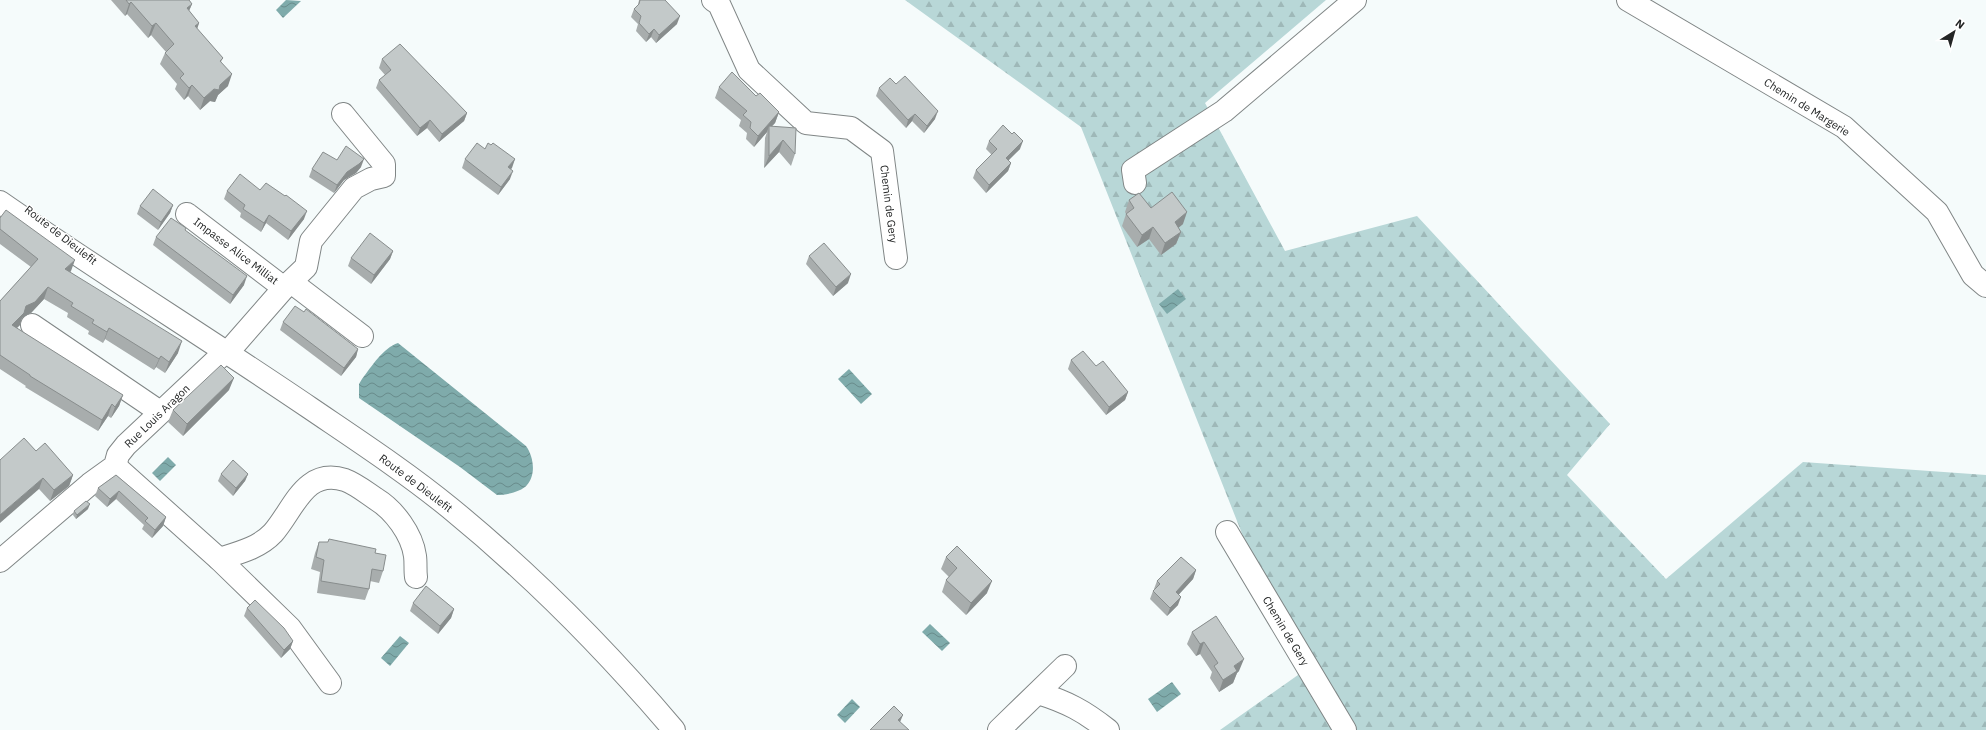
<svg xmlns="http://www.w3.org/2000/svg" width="1986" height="730" font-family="'IBM Plex Sans',sans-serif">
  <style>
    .forest { fill: url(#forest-firs) }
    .water { fill: url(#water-waves) }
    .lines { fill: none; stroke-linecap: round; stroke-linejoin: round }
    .minor-casing { stroke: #808686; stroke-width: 24 }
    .major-casing { stroke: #808686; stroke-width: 24 }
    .minor { stroke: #fff; stroke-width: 22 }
    .major { stroke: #fff; stroke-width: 22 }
    .wall { fill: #a8adad }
    .shaded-wall { fill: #888d8d }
    .building { fill: #c3c9c9; stroke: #888d8d }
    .labels { text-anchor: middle; stroke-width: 3; stroke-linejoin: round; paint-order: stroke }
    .street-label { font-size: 11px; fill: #232525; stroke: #fff }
  </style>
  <defs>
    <pattern id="forest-firs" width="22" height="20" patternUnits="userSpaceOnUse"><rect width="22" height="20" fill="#b8d7d7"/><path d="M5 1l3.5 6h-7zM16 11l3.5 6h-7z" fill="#9eb8b8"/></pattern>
    <pattern id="water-waves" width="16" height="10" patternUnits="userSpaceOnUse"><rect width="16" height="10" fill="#7fabab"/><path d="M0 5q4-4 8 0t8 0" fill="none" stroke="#688b8b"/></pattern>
  </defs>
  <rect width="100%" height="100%" fill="#f5fbfb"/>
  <polygon class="forest" points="905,0 1326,0 1205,103 1285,251 1417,216 1610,424 1567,475 1666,579 1803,462 1986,475 1986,730 1220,730 1298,675 1081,127"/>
  <g class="water">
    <polygon points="286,0 301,1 283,18 276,10"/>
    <polygon points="1178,289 1186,299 1167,314 1159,304"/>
    <path d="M398,343L526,446C534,457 536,475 527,485C521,492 506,495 497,495L460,467L359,398V384L362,379C372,366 383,348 398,343Z"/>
    <polygon points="849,369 872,394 861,404 838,379"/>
    <polygon points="168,457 176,465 160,481 152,473"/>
    <polygon points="930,624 950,643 942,651 922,632"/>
    <polygon points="400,636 409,643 390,666 381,658"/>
    <polygon points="1172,682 1181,694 1157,712 1148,699"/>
    <polygon points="852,699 860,707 845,723 837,715"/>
  </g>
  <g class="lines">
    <defs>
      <g id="minor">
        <polyline points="713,0 719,4 749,70 806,123 851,128 882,151 896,258"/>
        <polyline points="1628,0 1844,127 1937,212 1973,275 1986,286"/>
        <polyline points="1135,183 1133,170 1224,111 1355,0"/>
        <polyline points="187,214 284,288"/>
        <polyline points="291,282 362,336"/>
        <polyline points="32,325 160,412"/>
        <polyline points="228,352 284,288 306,267 311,241 354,188 371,179 384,176 384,164 343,114"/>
        <polyline points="115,466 219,559 290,628 330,683"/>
        <polyline points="1227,532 1345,730"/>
        <path d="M219,559C238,553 259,548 273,533C294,509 305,467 345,480C356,484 367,493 376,499C394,510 412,534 415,556C416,563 415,570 416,577"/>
        <polyline points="0,561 90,484 115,466 118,455 126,445 226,351"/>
        <path d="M1038,693C1067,702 1084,711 1108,730"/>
        <polyline points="999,730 1065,666"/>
      </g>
      <path id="major" d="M0,202C102,273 207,338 310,408C357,440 406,472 450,508C532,575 606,650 674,730"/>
    </defs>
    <use href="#minor" class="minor-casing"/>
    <use href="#major" class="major-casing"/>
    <use href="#minor" class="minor"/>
    <use href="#major" class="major"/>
  </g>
  <g class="wall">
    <polygon points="111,0 189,0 192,4 189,11 199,23 197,29 223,58 221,62 228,86 218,95 215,102 210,101 200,110 188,96 184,100 175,89 177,84 160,64 165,53 166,52 151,35 148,38 127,14 125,16"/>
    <polygon points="639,0 665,0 677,24 656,43 651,37 646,42 636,31 638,24 631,17 634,9 638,5"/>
    <polygon points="382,59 467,113 464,121 439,142 427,128 417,136 376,88 379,80 385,75 379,68"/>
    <polygon points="896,84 935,119 924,133 912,121 906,128 876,96 879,88"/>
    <polygon points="719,87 756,96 779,112 775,123 772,126 795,154 791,166 779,152 764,168 765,138 767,132 754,147 746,139 747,133 739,126 741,120 715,98"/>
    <polygon points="989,141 1020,149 1008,160 1011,163 1008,171 986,193 973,178 976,170 992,155 986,149"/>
    <polygon points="485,149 515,159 510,169 510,179 498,195 462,168 465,159"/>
    <polygon points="337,160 361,167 356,173 344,180 334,193 309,177 312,169"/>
    <polygon points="260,190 304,219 288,240 266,223 261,232 240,217 241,213 224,199 227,191"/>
    <polygon points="1129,200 1151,208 1183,224 1178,228 1181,232 1176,244 1161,255 1149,239 1137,247 1122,226 1126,214 1125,212"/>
    <polygon points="173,205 170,213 158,230 137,214 140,206"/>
    <polygon points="0,218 71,271 70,272 178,353 165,373 156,367 154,370 105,339 103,343 88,334 89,331 67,317 68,313 44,299 31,313 22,318 20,325 16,328 123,395 119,406 111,418 108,416 98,431 25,387 26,386 0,369 0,301 31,267 0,244"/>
    <polygon points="156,237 244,285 230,304 153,245"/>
    <polygon points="393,251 390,259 371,284 348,266 351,258"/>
    <polygon points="809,256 848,283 833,296 806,264"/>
    <polygon points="283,322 358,349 356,357 341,376 280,330"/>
    <polygon points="1071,360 1096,366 1128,392 1125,400 1106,415 1068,369"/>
    <polygon points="229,390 183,436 168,422 173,410"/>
    <polygon points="36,451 73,475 69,486 50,501 39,489"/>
    <polygon points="221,474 248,474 245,481 233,496 218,481"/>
    <polygon points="116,475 166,517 163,526 152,538 142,529 144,525 116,499 107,507 95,496 98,488"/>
    <polygon points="88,509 76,519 73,515 74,511"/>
    <polygon points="319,542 375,553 383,571 379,583 370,581 369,589 365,600 317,593 320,572 311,569 315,553"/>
    <polygon points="946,557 987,593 966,615 942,592 946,580 949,577 941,569"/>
    <polygon points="1196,570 1193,579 1178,595 1178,605 1167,616 1150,599 1153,591 1154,590 1154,589 1157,581"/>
    <polygon points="413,603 454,609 451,618 438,634 410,611"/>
    <polygon points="247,608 293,641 290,649 281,658 244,616"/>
    <polygon points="1216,616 1239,671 1237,673 1233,683 1219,692 1210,678 1212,672 1200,654 1196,656 1187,644 1192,632"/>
  </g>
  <g class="shaded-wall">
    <polygon points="131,2 127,14 125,16 129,4"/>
    <polygon points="192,4 187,15 187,8"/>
    <polygon points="680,16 677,24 656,43 659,35"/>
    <polygon points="156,23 151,35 148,38 152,26"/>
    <polygon points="199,23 195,35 195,26"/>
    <polygon points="654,29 651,37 646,42 649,34"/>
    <polygon points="232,74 228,86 218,95 215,102 210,101 200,110 204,98"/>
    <polygon points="192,85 188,96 184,100 189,88"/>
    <polygon points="938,111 935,119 924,133 927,126"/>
    <polygon points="779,112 775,123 769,129 769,126 767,132 754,147 758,136"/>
    <polygon points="467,113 464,121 439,142 442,134"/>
    <polygon points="915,114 912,121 906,128 908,120"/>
    <polygon points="430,120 427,128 417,136 420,128"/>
    <polygon points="783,140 779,152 764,168 769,156"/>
    <polygon points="1023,141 1020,149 1003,166 1006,158"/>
    <polygon points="364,159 361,167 356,173 344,180 334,193 337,185 347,172"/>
    <polygon points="515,159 512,168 505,176 508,167"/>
    <polygon points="1011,163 1008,171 986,193 989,185"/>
    <polygon points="513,171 510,179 498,195 501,187"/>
    <polygon points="173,205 170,213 158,230 161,222"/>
    <polygon points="307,211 304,219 288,240 291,231"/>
    <polygon points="1187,212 1183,224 1170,235 1175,222"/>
    <polygon points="269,215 266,223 261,232 264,223"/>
    <polygon points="1153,227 1149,239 1137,247 1142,235"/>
    <polygon points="1181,232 1176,244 1161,255 1165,243"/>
    <polygon points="393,251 390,259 371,284 374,275"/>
    <polygon points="75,260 71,271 61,281 65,269"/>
    <polygon points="851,274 848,283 833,296 836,287"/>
    <polygon points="247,276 244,285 230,304 233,295"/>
    <polygon points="48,287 44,299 31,313 22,318 20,325 8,337 12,325 26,306"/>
    <polygon points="109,328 105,339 103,343 107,332"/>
    <polygon points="182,341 178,353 165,373 169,362"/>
    <polygon points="358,349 356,357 341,376 344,368"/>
    <polygon points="161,356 156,367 154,370 159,359"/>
    <polygon points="234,378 229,390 183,436 187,424"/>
    <polygon points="1128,392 1125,400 1106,415 1109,407"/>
    <polygon points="123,395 119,406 111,418 115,407"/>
    <polygon points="112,404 108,416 98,431 102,420"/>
    <polygon points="248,474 245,481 233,496 236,488"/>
    <polygon points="73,475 69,486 50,501 54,490"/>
    <polygon points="43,478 39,489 0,523 0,515"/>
    <polygon points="119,491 116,499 107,507 110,499"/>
    <polygon points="90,504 88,509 76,519 77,515"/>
    <polygon points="166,517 163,526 152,538 155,530"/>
    <polygon points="1196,570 1193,579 1173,601 1176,592"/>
    <polygon points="992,581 987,593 966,615 971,603"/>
    <polygon points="1181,597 1178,605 1167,616 1170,608"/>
    <polygon points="454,609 451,618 438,634 440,626"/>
    <polygon points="293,641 290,649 281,658 284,650"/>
    <polygon points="1204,642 1200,654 1196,656 1200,644"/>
    <polygon points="1244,659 1239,671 1237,673 1233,683 1219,692 1223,680 1234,666"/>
    <polygon points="903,715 898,727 898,720"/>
  </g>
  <g class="building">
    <polygon points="126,0 189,0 192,4 187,8 199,23 195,26 223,58 220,61 232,74 220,85 219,90 214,89 204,98 192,85 189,88 180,78 184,74 165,53 174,44 156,23 152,26 131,2 129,4"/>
    <polygon points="640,0 665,0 680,16 659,35 654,29 649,34 639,23 641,16 634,9 639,4"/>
    <polygon points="400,44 467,113 442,134 430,120 420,128 379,80 391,70 382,59"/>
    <polygon points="732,72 756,96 760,93 779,112 758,136 750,128 751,122 743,115 747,111 719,87"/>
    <polygon points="905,76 938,111 927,126 915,114 908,120 879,88 890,78 896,84"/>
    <polygon points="1003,125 1012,134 1014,132 1023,141 1006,158 1011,163 989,185 976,170 997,149 989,141"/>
    <polygon points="769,126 796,128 795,154 783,140 769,156"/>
    <polygon points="477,143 485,149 488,143 491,145 493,143 515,159 508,167 513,171 501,187 465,159"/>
    <polygon points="346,146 364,159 359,164 347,172 337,185 312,169 323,152 337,160"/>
    <polygon points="240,174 260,190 266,183 285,196 286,195 307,211 291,231 269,215 264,223 243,209 245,205 227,191"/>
    <polygon points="153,189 173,205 161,222 140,206"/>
    <polygon points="1172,192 1187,212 1175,222 1181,232 1165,243 1153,227 1142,235 1126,214 1134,208 1129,200 1139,193 1151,208"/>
    <polygon points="6,210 75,260 65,269 182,341 169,362 161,356 159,359 109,328 107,332 92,323 94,320 71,306 73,303 48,287 35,302 26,306 24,313 12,325 123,395 115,407 112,404 102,420 30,376 30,375 0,355 0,301 38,259 0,229 0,218"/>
    <polygon points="171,218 186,228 185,230 247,276 233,295 156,237"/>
    <polygon points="370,233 393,251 374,275 351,258"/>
    <polygon points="824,243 851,274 836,287 809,256"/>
    <polygon points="295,306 304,312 306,309 358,349 344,368 283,322"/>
    <polygon points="1083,351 1096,366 1103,361 1128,392 1109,407 1071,360"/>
    <polygon points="221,365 234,378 187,424 173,410"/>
    <polygon points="24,438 36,451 45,443 73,475 54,490 43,478 0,515 0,460"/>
    <polygon points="233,460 248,474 236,488 221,474"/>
    <polygon points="116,475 166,517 155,530 145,521 148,518 119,491 110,499 98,488"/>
    <polygon points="86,501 90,504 77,515 74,511"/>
    <polygon points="329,539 376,549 375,553 386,555 383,571 372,569 369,589 321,581 324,560 316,557 319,542 328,542"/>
    <polygon points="957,546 992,581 971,603 946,580 957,568 946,557"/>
    <polygon points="1181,557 1196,570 1176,592 1181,597 1170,608 1153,591 1160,584 1157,581"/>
    <polygon points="426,586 454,609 440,626 413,603"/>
    <polygon points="255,600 284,628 293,641 284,650 247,608"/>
    <polygon points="1216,616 1244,659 1234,666 1237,671 1223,680 1214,666 1218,663 1204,642 1200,644 1192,632"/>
    <polygon points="894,706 903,715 898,720 909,730 870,730"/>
  </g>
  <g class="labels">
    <g class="street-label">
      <text transform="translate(1807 107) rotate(32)" y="4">Chemin de Margerie</text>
      <text transform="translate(889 204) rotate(83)" y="4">Chemin de Gery</text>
      <text transform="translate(61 235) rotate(38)" y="4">Route de Dieulefit</text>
      <text transform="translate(236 251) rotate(37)" y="4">Impasse Alice Milliat</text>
      <text transform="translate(157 416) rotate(-44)" y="4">Rue Louis Aragon</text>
      <text transform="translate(416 483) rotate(37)" y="4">Route de Dieulefit</text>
      <text transform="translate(1286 631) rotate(59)" y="4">Chemin de Gery</text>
    </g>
  </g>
  <g transform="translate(1954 32) rotate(37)" stroke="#ffffff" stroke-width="3" paint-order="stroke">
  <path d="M0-3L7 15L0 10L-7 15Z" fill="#232525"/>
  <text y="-6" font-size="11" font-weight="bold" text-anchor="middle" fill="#232525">N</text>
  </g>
</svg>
